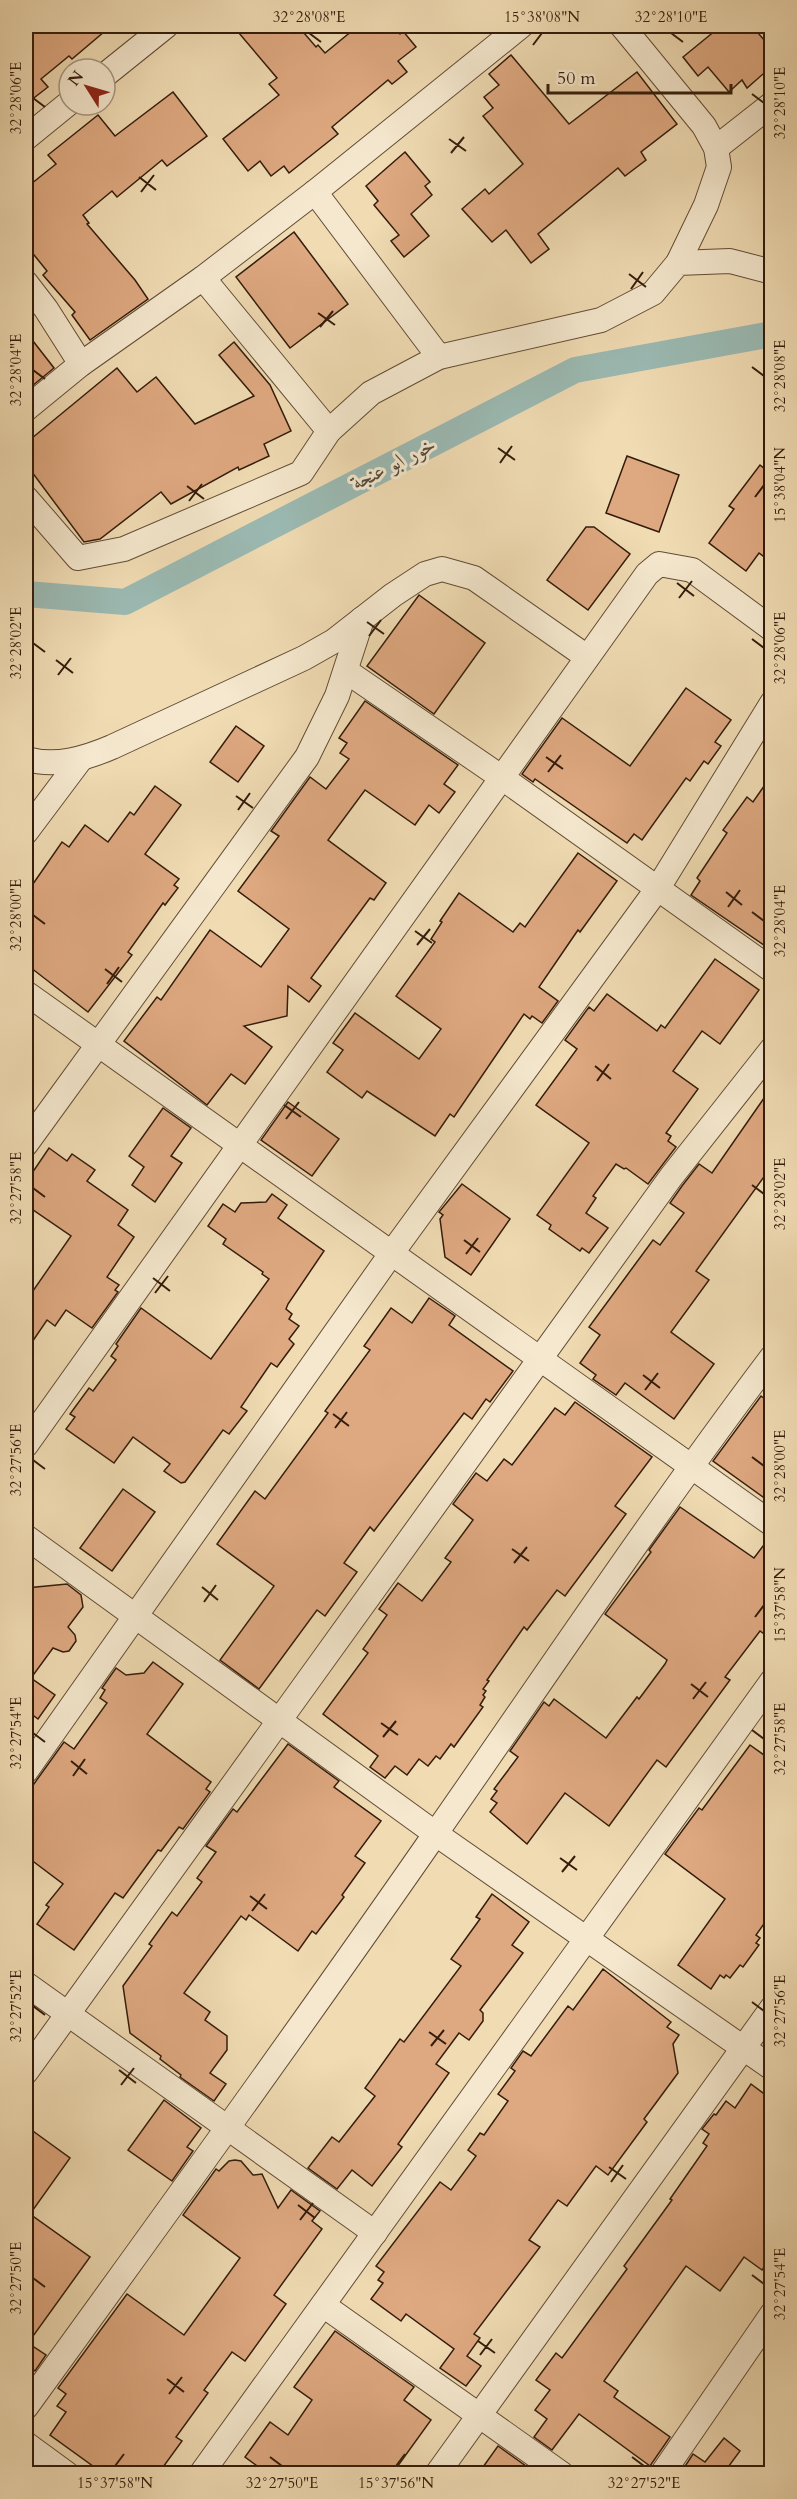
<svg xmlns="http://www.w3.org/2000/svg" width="797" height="2499" font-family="Cardo,Amiri,serif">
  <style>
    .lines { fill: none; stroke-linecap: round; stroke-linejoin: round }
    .canal { stroke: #9bbab3; stroke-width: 26 }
    .building { fill: #dea880; stroke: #331c0b; stroke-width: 1.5 }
    .minor-casing { stroke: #624c35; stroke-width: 26 }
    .minor { stroke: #f5e8ce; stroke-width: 24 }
    .ticks { fill: none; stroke: #331c0b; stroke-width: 2 }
    .labels { text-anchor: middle; stroke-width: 6; stroke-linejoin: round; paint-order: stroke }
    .water-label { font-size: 21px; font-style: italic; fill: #524b3d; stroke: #f5e8ce }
    .neatline { fill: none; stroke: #331c0b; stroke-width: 2 }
    .ticks-label { font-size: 15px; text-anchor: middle; fill: #331c0b }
  </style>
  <rect width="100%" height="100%" fill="#f0dbb3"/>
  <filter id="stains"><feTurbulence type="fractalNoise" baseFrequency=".00333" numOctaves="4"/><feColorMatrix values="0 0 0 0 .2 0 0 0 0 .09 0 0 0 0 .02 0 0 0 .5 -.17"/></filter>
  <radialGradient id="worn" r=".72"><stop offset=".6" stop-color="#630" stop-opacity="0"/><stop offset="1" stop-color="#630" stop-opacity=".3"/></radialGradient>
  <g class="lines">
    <polyline class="canal" points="26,594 125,602 575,370 772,334"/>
  </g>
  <g class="building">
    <polygon points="26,26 111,26 72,59 69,56 41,79 48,87 26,104"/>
    <polygon points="233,26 298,26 316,47 318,45 325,53 358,26 393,26 400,34 403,31 416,47 398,61 407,72 392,84 388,80 332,127 338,134 289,173 284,166 271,176 260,161 248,171 223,139 279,95 269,84 277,78"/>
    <polygon points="721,26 752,26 771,48 771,67 747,88 742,80 729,92 708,67 698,76 683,57"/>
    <polygon points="511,55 569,124 637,72 677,124 641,152 646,160 625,176 618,168 538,234 549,249 531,263 506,230 492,242 462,209 485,189 489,194 523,164 483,116 493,108 484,97 499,85 489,74"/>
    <polygon points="173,92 207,136 167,166 162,160 117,197 112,191 83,215 89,223 87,224 135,280 148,299 90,340 72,315 75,312 43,275 47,271 26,245 26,188 56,164 48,155 98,115 115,136"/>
    <polygon points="405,152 430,182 425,186 432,195 411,214 429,236 404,257 391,241 399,235 374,205 378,201 366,186"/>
    <polygon points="294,232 348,304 290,348 236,277"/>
    <polygon points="26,332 54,368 26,391"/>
    <polygon points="234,342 270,385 291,431 264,444 269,456 239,470 238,467 171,504 161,492 100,539 84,542 26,464 26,443 117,368 137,392 156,377 195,424 254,396 219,355"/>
    <polygon points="627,456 679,475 659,532 606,513"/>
    <polygon points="760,465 771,474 771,562 759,553 746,571 709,543 734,509 729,506"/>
    <polygon points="586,527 594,527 630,554 588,610 547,580"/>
    <polygon points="419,595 485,643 434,714 367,666"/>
    <polygon points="686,688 731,720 715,742 721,746 708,764 704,761 690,781 686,778 642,840 634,834 627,843 535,779 533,782 522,774 562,718 630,766"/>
    <polygon points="365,701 458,765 444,784 455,792 439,813 429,805 415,825 365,790 328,840 386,883 374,900 370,898 311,978 321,986 309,1002 288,986 287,1016 244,1026 272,1047 245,1084 231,1074 207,1105 124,1041 157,997 161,1000 210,930 261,967 289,929 238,891 279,836 271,831 310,777 326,789 349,759 340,753 347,743 339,738"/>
    <polygon points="236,726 264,746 238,782 210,762"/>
    <polygon points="771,776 771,950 691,895 700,881 697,878 727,833 723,830 747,797 753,802"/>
    <polygon points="155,786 181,805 145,854 179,879 174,885 178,888 165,905 163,903 128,952 132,955 88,1012 26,964 26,894 62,842 69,847 85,825 108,842 130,812 134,815"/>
    <polygon points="578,853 617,881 580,932 578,930 539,987 558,1001 542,1023 532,1016 530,1019 524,1014 454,1117 450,1114 435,1136 367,1091 362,1098 327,1072 343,1050 333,1043 355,1013 419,1059 441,1029 396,996 435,942 431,939 442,922 440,921 459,893 513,932 520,923 525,927"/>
    <polygon points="715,959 759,990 720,1044 702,1031 673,1071 698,1089 666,1133 671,1136 668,1141 676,1147 648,1184 626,1168 624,1169 616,1164 593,1196 596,1198 586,1213 608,1228 589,1253 582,1248 580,1251 549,1229 551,1225 537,1215 589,1143 536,1105 577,1049 565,1040 589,1007 594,1011 607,994 657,1031 661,1025 665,1028"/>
    <polygon points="771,1088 771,1167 696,1271 709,1280 671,1332 714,1364 674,1419 625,1383 616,1395 593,1379 596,1375 580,1363 600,1335 589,1327 653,1240 660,1245 684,1213 670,1203 682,1186 699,1164 712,1173"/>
    <polygon points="288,1102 339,1139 312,1176 261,1140"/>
    <polygon points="163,1108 191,1128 171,1156 182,1163 155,1202 132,1185 144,1167 129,1156"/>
    <polygon points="49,1148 67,1161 72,1154 95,1170 87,1181 128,1210 118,1225 134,1237 107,1277 119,1285 115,1290 118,1292 92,1328 66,1310 55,1326 47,1320 26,1351 26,1301 71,1236 26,1205 26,1182"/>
    <polygon points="462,1184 510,1219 471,1275 445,1257 440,1219 443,1215 439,1212"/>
    <polygon points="272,1194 287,1205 278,1218 324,1251 288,1304 286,1309 292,1314 289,1319 299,1326 289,1339 294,1344 277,1367 271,1363 241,1407 247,1411 229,1434 223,1430 185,1482 181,1483 164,1471 170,1464 133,1437 114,1463 66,1429 75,1417 70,1414 89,1388 93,1391 116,1360 111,1356 118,1346 116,1344 141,1308 211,1359 269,1279 262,1274 263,1272 223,1244 226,1239 208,1226 223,1204 235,1212 241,1203 266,1202"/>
    <polygon points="429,1298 455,1316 449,1325 513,1371 490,1402 486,1399 472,1419 464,1413 374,1531 370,1527 344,1563 357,1572 325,1616 317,1610 259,1689 220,1660 274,1586 217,1544 255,1491 265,1499 328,1413 325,1411 370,1350 364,1346 391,1308 412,1323"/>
    <polygon points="761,1396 771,1404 771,1485 763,1497 713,1461"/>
    <polygon points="575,1402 652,1457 615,1506 626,1514 565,1596 557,1590 527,1630 524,1627 487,1680 489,1681 483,1689 486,1691 483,1695 485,1697 480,1705 483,1707 454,1747 451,1744 440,1759 436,1756 428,1766 419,1759 407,1775 395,1766 385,1778 370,1767 378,1756 323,1714 368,1653 363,1649 387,1615 379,1609 398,1583 422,1601 451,1562 445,1558 473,1520 453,1504 476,1473 487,1481 504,1459 512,1465 555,1408 565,1415"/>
    <polygon points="123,1489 155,1512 112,1571 80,1548"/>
    <polygon points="680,1507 754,1558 769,1538 771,1538 771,1639 760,1631 725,1677 730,1680 666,1767 657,1760 609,1826 565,1793 527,1844 490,1812 497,1803 491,1799 497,1791 494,1789 518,1757 510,1751 544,1702 549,1706 554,1699 606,1738 637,1697 639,1699 665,1664 667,1660 605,1614 651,1552 649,1550"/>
    <polygon points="67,1584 81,1595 83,1607 68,1627 75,1635 76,1641 69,1651 63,1652 53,1648 31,1678 55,1695 38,1719 26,1710 26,1588"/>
    <polygon points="153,1662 183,1684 147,1734 211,1782 206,1789 210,1792 183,1829 179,1827 161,1851 158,1850 123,1898 115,1893 74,1950 37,1924 49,1907 46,1905 63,1884 26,1856 26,1795 64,1742 74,1749 107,1703 100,1698 105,1690 102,1688 116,1668 126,1675 144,1673"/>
    <polygon points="288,1744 339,1781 334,1787 381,1821 355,1856 365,1863 342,1895 344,1897 316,1934 312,1931 298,1951 249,1915 246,1920 241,1916 184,1993 210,2012 205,2020 227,2036 227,2050 210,2073 226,2084 214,2101 180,2077 181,2075 160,2059 161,2056 130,2033 123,1986 152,1946 149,1944 172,1912 177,1916 202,1882 197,1878 216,1852 206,1846 233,1809 237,1812"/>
    <polygon points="750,1745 771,1760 771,1914 756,1935 760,1938 756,1943 759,1945 743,1967 740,1965 730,1978 726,1975 724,1978 720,1975 711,1989 678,1965 725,1899 665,1854 699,1808 702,1810"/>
    <polygon points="492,1894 529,1922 512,1945 523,1953 480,2010 483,2013 483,2021 469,2040 459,2033 436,2064 449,2073 398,2144 402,2147 372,2186 352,2170 337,2189 308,2168 332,2137 339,2142 375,2096 365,2088 400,2039 404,2042 461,1966 451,1959 480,1919 476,1917"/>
    <polygon points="603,1969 671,2022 667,2027 679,2035 673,2044 678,2073 644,2119 647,2122 608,2175 596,2166 567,2206 558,2200 529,2240 540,2247 474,2334 480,2338 467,2356 481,2366 466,2386 440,2368 454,2349 406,2314 401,2321 371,2299 383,2283 378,2280 384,2272 376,2266 440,2182 451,2190 476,2156 468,2150 480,2133 484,2135 508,2101 498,2094 515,2071 511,2068 523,2051 531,2056 568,2006 573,2010"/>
    <polygon points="751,2084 771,2099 771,2258 762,2270 744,2257 720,2291 686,2266 604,2381 618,2391 614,2397 670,2437 650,2466 579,2414 552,2450 534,2437 547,2419 535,2410 550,2390 536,2380 556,2353 562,2358 627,2269 624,2266 672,2200 670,2199 707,2146 703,2143 709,2134 702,2129 714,2114 716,2115 726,2101 735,2108"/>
    <polygon points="164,2100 201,2128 187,2147 193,2151 172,2181 128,2150"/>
    <polygon points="26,2126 70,2158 30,2214 90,2257 28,2343 46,2355 35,2371 26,2364"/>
    <polygon points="235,2160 241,2161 253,2175 262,2174 278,2208 291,2190 320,2211 312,2221 322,2229 274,2295 286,2304 245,2361 232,2352 204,2390 208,2393 176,2437 182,2441 158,2474 104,2474 50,2435 66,2412 57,2406 66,2394 58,2388 127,2294 184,2335 240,2258 183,2215 216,2169 219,2171 229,2161"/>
    <polygon points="335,2331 414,2387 404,2400 431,2420 392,2474 268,2474 245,2457 270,2422 288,2435 312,2400 294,2387"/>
    <polygon points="724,2438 740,2451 723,2474 680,2474 693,2454 705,2462"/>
    <polygon points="498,2446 537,2474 478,2474"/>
  </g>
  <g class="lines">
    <defs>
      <g id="minor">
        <polyline points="622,26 704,126 716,148 719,167 706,205 678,263"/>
        <polyline points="105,75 166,26"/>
        <polyline points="26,138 69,103"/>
        <polyline points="716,148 772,104"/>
        <polyline points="315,192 439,357"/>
        <polyline points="203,278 329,431"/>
        <polyline points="26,283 46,309 81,364"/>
        <polyline points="26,409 81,364 203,278 315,192 521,26"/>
        <polyline points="26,498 78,558 124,549 301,473 329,431 371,393 439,357 601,320 653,293 678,263 730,261 772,272"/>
        <polyline points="346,671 501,777 772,970"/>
        <path d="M26,759C56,767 84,759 112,747L304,658L334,641L393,595L425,574L442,569L474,578L587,657"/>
        <polyline points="26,832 80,760"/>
        <polyline points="26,993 772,1524"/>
        <polyline points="26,1144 307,757 337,696 362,619"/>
        <polyline points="26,1445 647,574 659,564 692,570 772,629"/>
        <polyline points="26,1537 436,1834 772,2068"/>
        <polyline points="26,1771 391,1254 658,888 772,703"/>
        <polyline points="26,1984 375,2233"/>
        <polyline points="26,2072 671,1177 772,1049"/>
        <polyline points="323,2305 562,2474"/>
        <path d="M26,2407C164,2217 302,2026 436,1833C547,1674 655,1512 772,1357"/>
        <polyline points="26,2444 67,2474"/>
        <polyline points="201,2474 772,1681"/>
        <polyline points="437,2474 772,2008"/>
        <polyline points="662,2474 772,2314"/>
      </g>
    </defs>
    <use href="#minor" class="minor-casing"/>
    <use href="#minor" class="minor"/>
  </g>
  <path class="ticks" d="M309,33L321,42M671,33L683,42M533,45L542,33M752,94L764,103M33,98L45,107M449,139L466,151M451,153L464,137M139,177L156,190M141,192L154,175M629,274L646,287M631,289L643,272M318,313L335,325M320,327L333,311M752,367L764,376M33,370L45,379M498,448L515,460M500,463L512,446M187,486L204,499M755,497L764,485M189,501L202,484M677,583L694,596M679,598L692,581M367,622L384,634M369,636L381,620M752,639L764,648M33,643L45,652M56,660L73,673M58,675L71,658M546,757L563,769M548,772L561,755M236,796L253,808M238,810L250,793M726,892L742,905M728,907L740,890M752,912L764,921M33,915L45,924M415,931L432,943M417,945L430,929M105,969L122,982M107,984L119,967M595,1066L611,1079M597,1081L609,1064M284,1105L301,1117M286,1119L299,1102M752,1185L764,1194M33,1188L45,1197M464,1240L480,1252M466,1254L478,1238M153,1278L170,1291M155,1293L168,1276M643,1375L660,1388M645,1390L658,1373M333,1414L349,1426M335,1428L347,1412M752,1457L764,1466M33,1460L45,1469M512,1549L529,1561M514,1563L527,1547M202,1587L218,1600M204,1602L216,1585M755,1617L764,1605M691,1684L708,1697M693,1699L706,1682M381,1723L398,1735M752,1730L764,1739M33,1733L45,1742M383,1737L396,1721M71,1761L87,1774M73,1776L85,1759M560,1858L577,1870M562,1872L575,1856M250,1896L267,1909M252,1911L265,1894M752,2002L764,2011M33,2006L45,2015M429,2032L446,2044M431,2046L444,2030M119,2070L136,2083M121,2085L134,2068M609,2167L626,2179M611,2182L623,2165M298,2205L315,2218M300,2220L313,2203M752,2275L764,2284M33,2278L45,2287M478,2341L495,2353M480,2355L492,2339M167,2379L184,2392M169,2394L182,2377M270,2457L282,2466M632,2457L644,2466M115,2466L124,2454M396,2466L405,2454"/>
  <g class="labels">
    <g class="water-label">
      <text transform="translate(394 463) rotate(-27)" y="7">خور ابو عنجة</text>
    </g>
  </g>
  <rect width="797" height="2499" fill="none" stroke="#f0dbb3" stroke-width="66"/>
  <g transform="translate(87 87) rotate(307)"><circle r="28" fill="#f5e8ce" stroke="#a79680" stroke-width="1.5"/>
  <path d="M0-4.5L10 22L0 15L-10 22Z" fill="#8f2418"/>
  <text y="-9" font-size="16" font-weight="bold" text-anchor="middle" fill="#331c0b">N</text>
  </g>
  <path d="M548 84v9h183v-9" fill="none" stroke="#331c0b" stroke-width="3"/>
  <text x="557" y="84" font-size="18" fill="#331c0b" stroke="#f5e8ce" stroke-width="4.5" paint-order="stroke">50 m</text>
  <rect x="33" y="33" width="731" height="2433" class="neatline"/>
  <g class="ticks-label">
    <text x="309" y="22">32°28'08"E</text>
    <text x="542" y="22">15°38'08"N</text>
    <text x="671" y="22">32°28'10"E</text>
    <text transform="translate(16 98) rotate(-90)" y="5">32°28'06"E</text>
    <text transform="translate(780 103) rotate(-90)" y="5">32°28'10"E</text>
    <text transform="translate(16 370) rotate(-90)" y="5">32°28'04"E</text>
    <text transform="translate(780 376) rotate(-90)" y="5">32°28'08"E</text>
    <text transform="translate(780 485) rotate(-90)" y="5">15°38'04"N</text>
    <text transform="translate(16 643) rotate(-90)" y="5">32°28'02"E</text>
    <text transform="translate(780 648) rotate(-90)" y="5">32°28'06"E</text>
    <text transform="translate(16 915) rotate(-90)" y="5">32°28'00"E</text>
    <text transform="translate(780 921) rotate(-90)" y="5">32°28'04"E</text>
    <text transform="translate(16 1188) rotate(-90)" y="5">32°27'58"E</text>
    <text transform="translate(780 1194) rotate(-90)" y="5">32°28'02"E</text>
    <text transform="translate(16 1460) rotate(-90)" y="5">32°27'56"E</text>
    <text transform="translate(780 1466) rotate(-90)" y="5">32°28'00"E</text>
    <text transform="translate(780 1605) rotate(-90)" y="5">15°37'58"N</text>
    <text transform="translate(16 1733) rotate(-90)" y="5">32°27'54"E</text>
    <text transform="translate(780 1739) rotate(-90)" y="5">32°27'58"E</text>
    <text transform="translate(16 2006) rotate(-90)" y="5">32°27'52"E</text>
    <text transform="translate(780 2011) rotate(-90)" y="5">32°27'56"E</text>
    <text transform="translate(16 2278) rotate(-90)" y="5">32°27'50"E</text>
    <text transform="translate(780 2284) rotate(-90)" y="5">32°27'54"E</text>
    <text x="115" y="2488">15°37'58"N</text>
    <text x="282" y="2488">32°27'50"E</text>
    <text x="396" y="2488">15°37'56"N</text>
    <text x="644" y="2488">32°27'52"E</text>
  </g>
  <rect width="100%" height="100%" filter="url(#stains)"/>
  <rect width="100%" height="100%" fill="url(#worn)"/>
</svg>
